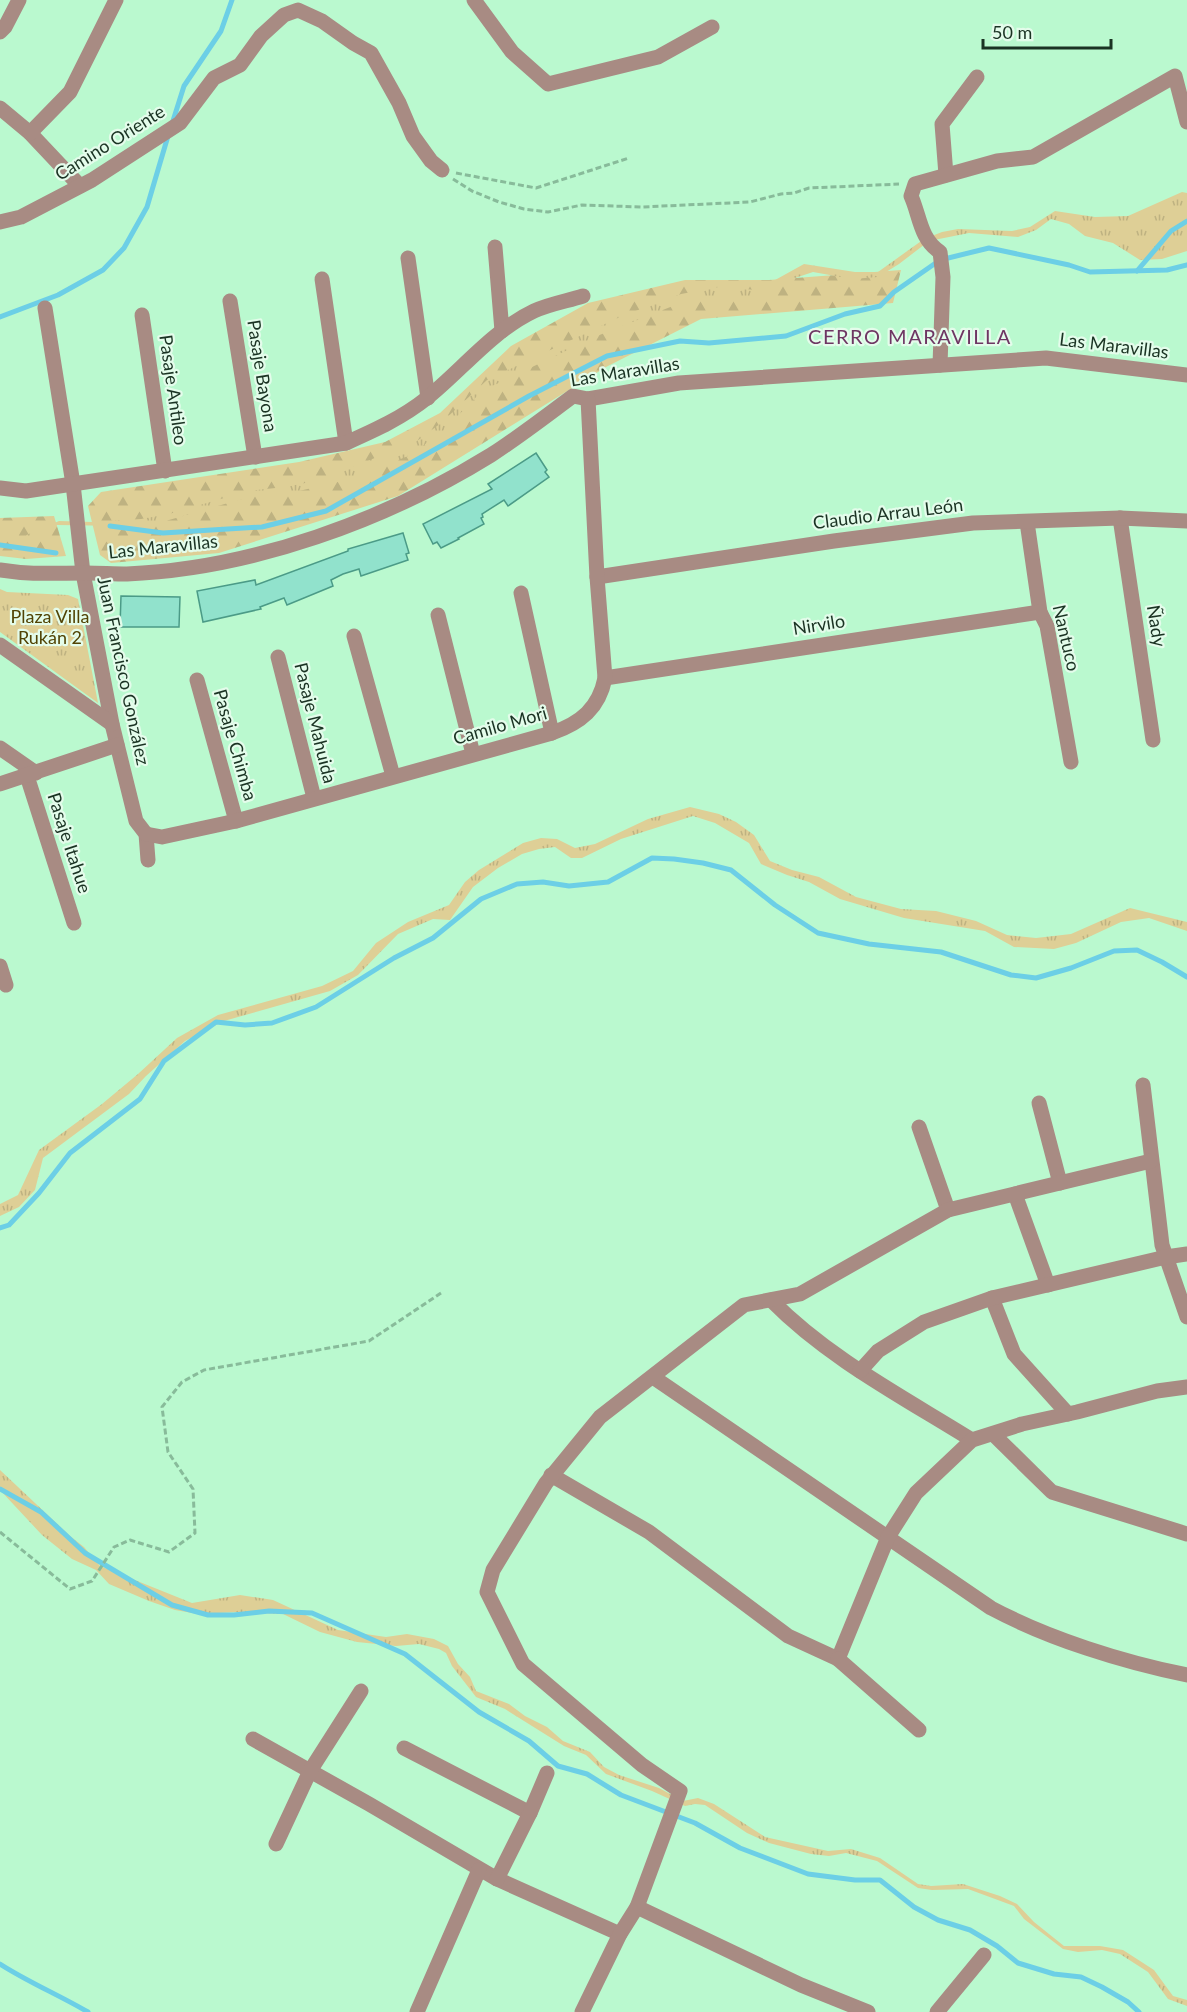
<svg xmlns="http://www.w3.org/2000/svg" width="1187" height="2012" font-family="Lato,sans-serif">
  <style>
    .forest { fill: url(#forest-firs) }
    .park { fill: url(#park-tufts) }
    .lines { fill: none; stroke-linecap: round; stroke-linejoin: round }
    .stream { stroke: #6ccfe6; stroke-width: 5 }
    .building { fill: #91e2cc; stroke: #4b9b87; stroke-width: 1.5 }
    .path { stroke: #88bb9a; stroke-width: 3; stroke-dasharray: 6 3; stroke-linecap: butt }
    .minor { stroke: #a88b83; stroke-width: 15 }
    .labels { text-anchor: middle; stroke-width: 4.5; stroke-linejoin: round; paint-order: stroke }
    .street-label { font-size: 18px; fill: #1a3323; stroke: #e4fceb }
    .park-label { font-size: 18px; fill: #514304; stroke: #e4fceb }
    .neighbourhood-label { font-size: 20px; letter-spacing: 1.5px; fill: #6e3663; stroke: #e4fceb }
  </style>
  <defs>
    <pattern id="forest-firs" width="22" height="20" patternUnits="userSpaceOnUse" patternTransform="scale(1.5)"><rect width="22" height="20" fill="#decf96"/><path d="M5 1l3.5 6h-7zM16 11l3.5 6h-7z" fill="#beb281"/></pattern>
    <pattern id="park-tufts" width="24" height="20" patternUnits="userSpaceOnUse" patternTransform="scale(1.5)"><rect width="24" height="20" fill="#decf96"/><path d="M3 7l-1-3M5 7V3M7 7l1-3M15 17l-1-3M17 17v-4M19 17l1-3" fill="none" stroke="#beb281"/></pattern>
  </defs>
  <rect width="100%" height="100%" fill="#baf9cf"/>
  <g class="forest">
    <polygon points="901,270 893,303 701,319 606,367 398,496 219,553 111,563 100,555 88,506 101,492 299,462 385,442 440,413 511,346 588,303 685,280 769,280"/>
    <polygon points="54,516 66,556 26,559 0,556 0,518"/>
  </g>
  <g class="park">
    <polygon points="1182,192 1187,193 1187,251 1162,259 1140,260 1113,243 1085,236 1069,224 1051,219 1036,230 1018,237 969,233 929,241 899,264 878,277 852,279 813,272 789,280 755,300 717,296 683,302 597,336 482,391 441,433 408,456 354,478 299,491 249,497 162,522 124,526 57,525 27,541 0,540 0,535 22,537 59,521 93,522 141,519 169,514 248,491 285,487 320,480 417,441 441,423 487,380 622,316 681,294 719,287 757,290 804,264 855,272 878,272 924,239 942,232 958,229 1012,231 1030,227 1055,211 1095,217 1128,216"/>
    <polygon points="0,589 7,592 68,595 78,599 98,703 0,632"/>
    <polygon points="690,807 719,814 736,822 754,835 770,861 792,870 819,877 856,897 901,909 936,911 976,921 1007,935 1036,938 1071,934 1130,908 1187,922 1187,931 1149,918 1121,922 1076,943 1054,949 1014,947 985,931 904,918 840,899 809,882 787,875 761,864 749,843 715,823 693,816 621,839 582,858 571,858 555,847 539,849 522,854 498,868 473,887 450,920 433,919 398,934 358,975 330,991 224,1021 185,1041 146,1076 129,1094 43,1158 35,1190 19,1207 0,1216 0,1204 18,1195 39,1150 102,1104 138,1074 177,1038 218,1015 322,986 353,971 376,943 408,922 449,905 465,882 479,870 523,843 541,838 557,839 575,848 595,844 648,819"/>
    <polygon points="0,1470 70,1536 84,1547 100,1566 192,1603 240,1595 273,1600 338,1630 386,1637 407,1634 434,1639 448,1646 458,1664 470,1677 476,1691 509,1704 525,1716 547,1727 563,1741 590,1752 604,1767 619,1775 659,1788 683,1801 698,1798 714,1804 765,1837 828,1851 851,1849 880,1858 918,1884 931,1886 963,1884 1000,1896 1017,1904 1034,1922 1064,1946 1100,1946 1123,1950 1154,1970 1173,1996 1187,2000 1187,2006 1168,1999 1148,1972 1120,1954 1102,1950 1078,1952 1063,1949 1024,1919 1014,1906 968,1889 932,1890 918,1888 877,1861 846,1853 829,1856 811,1854 769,1843 747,1833 705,1805 695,1804 685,1806 652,1791 606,1774 586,1755 564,1746 505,1709 476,1697 452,1666 446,1653 439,1649 419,1644 396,1646 357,1642 320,1632 283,1614 239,1612 198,1614 175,1610 149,1601 109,1584 96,1570 72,1559 42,1535 0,1490"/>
  </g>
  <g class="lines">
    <g class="stream">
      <polyline points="172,124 184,86 221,31 232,0"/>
      <polyline points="1137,271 1171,231 1187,221"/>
      <polyline points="0,317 58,295 103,270 124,248 147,207 168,136"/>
      <polyline points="110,526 163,533 262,527 326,511 529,396 607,356 680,341 709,343 786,336 845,314 880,306 894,292 940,260 989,248 1069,265 1090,272 1167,270 1187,265"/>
      <polyline points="0,545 56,553"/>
      <polyline points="0,1228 9,1225 39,1193 70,1153 140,1099 164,1061 216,1022 245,1025 272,1023 316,1007 394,958 433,938 481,899 517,884 543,882 569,886 608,882 652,858 674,859 703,863 731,870 775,905 818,933 869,944 941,952 1011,975 1036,978 1071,968 1114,951 1137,950 1162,962 1187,977"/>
      <polyline points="0,1489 41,1512 85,1553 172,1605 208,1615 234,1615 269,1611 312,1613 405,1654 479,1712 529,1741 558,1766 587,1774 621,1795 695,1823 740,1848 808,1874 855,1880 880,1880 914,1907 938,1920 970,1930 997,1946 1018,1963 1054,1974 1081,1977 1102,1987 1128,2002 1139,2012"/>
      <path d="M0,1964C28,1982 59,1995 88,2012"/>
    </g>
  </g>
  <g class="building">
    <polygon points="536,453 547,470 545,472 549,477 508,506 504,500 482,514 483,517 481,518 484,524 458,538 459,539 441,548 437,542 433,544 423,524 492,489 488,484"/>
    <polygon points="403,533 409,553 406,554 408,560 361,576 359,569 343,574 331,580 333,586 287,605 284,598 260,607 261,609 203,622 197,591 255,580 256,585 348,551 348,549"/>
    <polygon points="121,596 180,597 179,627 120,627"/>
  </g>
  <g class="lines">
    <g class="path">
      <polyline points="456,173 536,188 629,158"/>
      <polyline points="453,179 472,191 499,202 524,209 548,212 582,205 642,207 750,202 781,194 794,193 809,188 899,184"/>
      <polyline points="0,1532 70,1589 92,1581 114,1547 130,1540 169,1552 195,1533 193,1489 168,1452 162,1407 182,1382 204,1370 369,1341 441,1293"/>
    </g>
    <g class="minor">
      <polyline points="474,0 512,52 548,84 658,57 712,27"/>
      <polyline points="0,32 5,27 19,0"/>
      <polyline points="0,108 30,133 80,186"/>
      <polyline points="30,133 70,92 116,0"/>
      <polyline points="946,175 942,124 977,77"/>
      <polyline points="0,222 21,217 92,180 180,123 214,78 240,65 261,36 284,15 298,10 322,21 353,43 371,53 399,103 413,136 431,161 442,170"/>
      <polyline points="495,247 502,331"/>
      <polyline points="408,258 428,398"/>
      <polyline points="322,279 346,443"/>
      <polyline points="230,301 255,457"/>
      <polyline points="45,308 73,484 83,573 112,724 136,821 146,834 148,860"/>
      <polyline points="142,315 165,471"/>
      <path d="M940,365L943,277L940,252C920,239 920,216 911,196L915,184L997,161L1033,157L1175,76L1187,122"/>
      <path d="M0,488L26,491L346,443C375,430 402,418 427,398C462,370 492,331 534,311C549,304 567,301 583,296"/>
      <polyline points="1120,518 1153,740"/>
      <polyline points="1027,522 1040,612 1047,626 1071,762"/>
      <path d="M0,570C30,575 56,573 86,573C100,573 113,574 127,574C252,569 386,520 491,455C519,437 546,416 573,396L588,399L679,383L1046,358L1187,375"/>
      <polyline points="597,577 834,541 973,523 1120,518 1187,521"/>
      <polyline points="521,593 552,733"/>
      <polyline points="438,615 473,754"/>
      <polyline points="354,636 393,776"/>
      <polyline points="0,645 112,724"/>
      <polyline points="278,657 314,798"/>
      <polyline points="605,678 1040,612"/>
      <polyline points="197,680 236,821"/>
      <polyline points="0,748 36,773"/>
      <polyline points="27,776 74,923"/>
      <polyline points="0,784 117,745"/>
      <path d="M146,834L162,837L236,821L552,733C581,723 599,708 605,678L597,577L588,399"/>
      <polyline points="0,966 6,985"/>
      <polyline points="1143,1085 1162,1245 1187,1317"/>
      <polyline points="1039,1103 1060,1183"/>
      <polyline points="919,1127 948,1210"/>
      <polyline points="1015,1194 1048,1285"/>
      <polyline points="992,1298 1014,1354 1068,1414"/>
      <path d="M771,1300C828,1358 903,1397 972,1440"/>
      <polyline points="860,1371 878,1351 924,1322 992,1298 1166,1257 1187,1254"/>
      <path d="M653,1377L991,1608C1049,1639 1123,1662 1187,1675"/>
      <polyline points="993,1434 1052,1492 1187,1534"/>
      <polyline points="551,1475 649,1532 788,1636 838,1659 888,1537 916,1493 972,1440 1022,1424 1077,1412 1157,1391 1187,1387"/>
      <polyline points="838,1659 919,1730"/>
      <polyline points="253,1739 369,1804 497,1879 620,1934"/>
      <polyline points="404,1748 530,1813"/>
      <polyline points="276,1844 310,1771 361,1691"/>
      <polyline points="497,1879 530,1813 547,1773"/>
      <polyline points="637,1907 801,1985 868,2012"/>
      <polyline points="417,2012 479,1870"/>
      <polyline points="582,2012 620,1934 637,1907 680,1791 642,1765 523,1664 487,1592 493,1570 546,1483 600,1417 744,1305 800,1294 948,1210 1151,1161"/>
      <polyline points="937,2012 984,1955"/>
    </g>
  </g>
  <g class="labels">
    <g class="street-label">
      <text transform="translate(110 143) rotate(-32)" y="6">Camino Oriente</text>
      <text transform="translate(1114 346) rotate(7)" y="6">Las Maravillas</text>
      <text transform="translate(625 372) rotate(-9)" y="6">Las Maravillas</text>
      <text transform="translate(262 376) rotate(81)" y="6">Pasaje Bayona</text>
      <text transform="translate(173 390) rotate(82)" y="6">Pasaje Antileo</text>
      <text transform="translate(888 514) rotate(-7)" y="6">Claudio Arrau León</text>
      <text transform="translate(163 547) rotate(-6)" y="6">Las Maravillas</text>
      <text transform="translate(819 625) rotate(-9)" y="6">Nirvilo</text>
      <text transform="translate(1156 626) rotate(81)" y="6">Ñady</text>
      <text transform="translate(1066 638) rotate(77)" y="6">Nantuco</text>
      <text transform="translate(123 671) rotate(78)" y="6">Juan Francisco González</text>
      <text transform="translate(315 723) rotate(76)" y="6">Pasaje Mahuida</text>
      <text transform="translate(500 726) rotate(-16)" y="6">Camilo Mori</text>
      <text transform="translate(235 745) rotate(74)" y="6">Pasaje Chimba</text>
      <text transform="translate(69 843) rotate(72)" y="6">Pasaje Itahue</text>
    </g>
    <g class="park-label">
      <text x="50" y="623">Plaza Villa<tspan x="50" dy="21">Rukán 2</tspan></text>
    </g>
    <g class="neighbourhood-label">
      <text x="910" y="344">CERRO MARAVILLA</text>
    </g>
  </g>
  <path d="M983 39v9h128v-9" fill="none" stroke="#1a3323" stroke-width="3"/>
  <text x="992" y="39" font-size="18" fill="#1a3323" stroke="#e4fceb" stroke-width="4.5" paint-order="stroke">50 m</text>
</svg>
